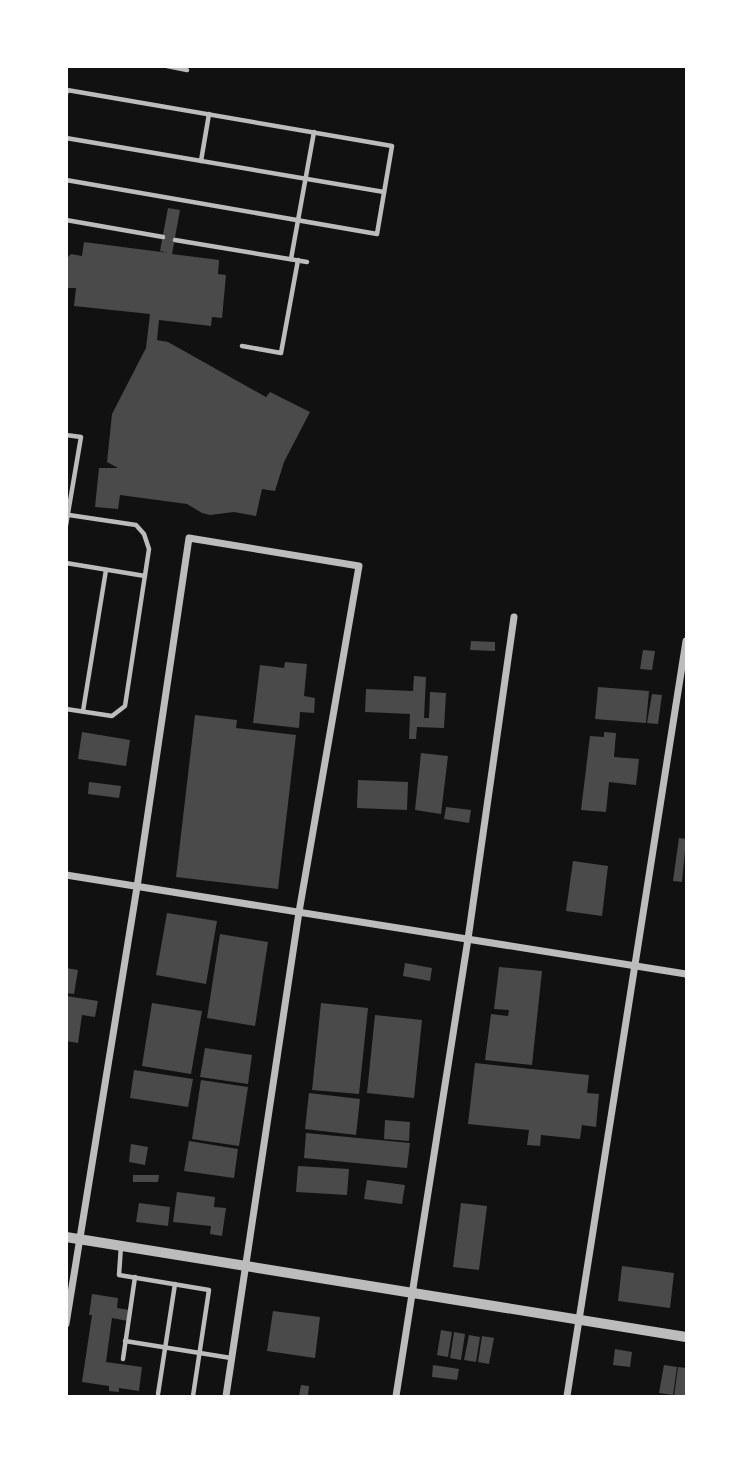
<svg xmlns="http://www.w3.org/2000/svg" width="753" height="1463" font-family="'Times New Roman',serif">
  <style>
    .building { fill: #4a4a4a }
    .lines { fill: none; stroke-linecap: round; stroke-linejoin: round }
    .service { stroke: #bcbcbc; stroke-width: 4.5 }
    .minor { stroke: #bcbcbc; stroke-width: 7 }
    .tertiary { stroke: #bcbcbc; stroke-width: 10 }
  </style>
  <rect width="100%" height="100%" fill="#111"/>
  <g class="building">
    <polygon points="168,208 180,210 172,254 219,260 218,274 226,275 222,318 212,317 211,326 159,320 157,340 168,342 266,397 270,392 310,412 284,462 275,491 262,489 256,516 234,512 210,515 202,513 187,504 120,495 118,509 95,507 99,468 118,468 107,462 112,414 146,348 150,314 74,306 76,288 66,288 66,259 71,254 82,256 84,242 169,253 160,251"/>
    <polygon points="471,641 495,642 495,651 470,650"/>
    <polygon points="643,650 655,651 652,670 640,669"/>
    <polygon points="285,662 307,664 304,696 315,698 314,713 300,712 299,728 253,723 260,665 284,668"/>
    <polygon points="414,676 426,677 424,718 429,718 430,692 446,693 444,728 417,727 416,739 409,739 410,714 365,712 366,689 413,691"/>
    <polygon points="598,687 649,691 646,723 595,719"/>
    <polygon points="652,694 662,695 658,724 647,723"/>
    <polygon points="195,715 237,720 236,728 296,735 278,889 176,877"/>
    <polygon points="82,732 130,740 126,766 78,759"/>
    <polygon points="604,732 616,733 614,757 639,759 636,785 609,782 606,812 581,810 590,736 604,737"/>
    <polygon points="421,753 448,756 441,814 415,810"/>
    <polygon points="358,780 408,782 407,810 357,808"/>
    <polygon points="89,782 121,786 119,798 88,794"/>
    <polygon points="446,807 471,810 469,823 444,819"/>
    <polygon points="679,838 686,839 682,882 673,881"/>
    <polygon points="573,861 608,866 602,916 566,911"/>
    <polygon points="167,913 217,921 206,984 156,975"/>
    <polygon points="220,934 268,942 255,1026 207,1018"/>
    <polygon points="405,963 432,968 430,981 403,976"/>
    <polygon points="499,967 542,971 532,1065 485,1060 491,1014 508,1016 509,1010 494,1009"/>
    <polygon points="66,968 78,970 74,994 66,993"/>
    <polygon points="66,996 98,1001 95,1017 82,1015 78,1043 66,1041"/>
    <polygon points="152,1003 202,1011 191,1074 142,1066"/>
    <polygon points="321,1003 368,1008 359,1094 312,1090"/>
    <polygon points="375,1015 422,1020 414,1098 367,1093"/>
    <polygon points="205,1048 252,1055 248,1084 200,1077"/>
    <polygon points="475,1063 589,1075 587,1093 599,1094 596,1127 582,1125 580,1139 541,1135 540,1146 527,1145 529,1130 468,1124"/>
    <polygon points="134,1070 193,1079 188,1107 130,1098"/>
    <polygon points="201,1080 248,1087 239,1146 192,1139"/>
    <polygon points="309,1093 360,1099 356,1135 305,1129"/>
    <polygon points="385,1120 410,1122 409,1141 384,1139"/>
    <polygon points="306,1133 410,1143 407,1168 304,1158"/>
    <polygon points="189,1141 238,1149 234,1178 184,1171"/>
    <polygon points="131,1144 148,1147 145,1165 129,1162"/>
    <polygon points="298,1166 349,1169 347,1195 296,1192"/>
    <polygon points="133,1175 159,1175 158,1182 133,1182"/>
    <polygon points="367,1180 405,1185 402,1204 364,1199"/>
    <polygon points="177,1192 215,1197 214,1207 226,1208 222,1236 210,1234 211,1226 173,1222"/>
    <polygon points="139,1203 170,1207 168,1226 136,1222"/>
    <polygon points="461,1203 487,1206 479,1270 453,1267"/>
    <polygon points="622,1266 674,1273 670,1308 618,1301"/>
    <polygon points="92,1294 118,1298 117,1308 130,1310 128,1321 112,1318 106,1362 142,1367 139,1391 119,1388 119,1392 109,1391 109,1386 82,1382 92,1315 89,1315"/>
    <polygon points="273,1311 320,1317 315,1358 267,1351"/>
    <polygon points="441,1330 452,1332 448,1357 437,1355"/>
    <polygon points="454,1332 465,1334 461,1360 450,1358"/>
    <polygon points="469,1335 480,1337 476,1362 464,1360"/>
    <polygon points="482,1336 494,1338 489,1364 478,1362"/>
    <polygon points="615,1349 632,1352 630,1367 613,1365"/>
    <polygon points="433,1365 459,1369 457,1380 432,1377"/>
    <polygon points="664,1365 677,1367 673,1395 659,1393"/>
    <polygon points="678,1367 686,1368 686,1396 674,1396"/>
    <polygon points="301,1385 309,1386 308,1396 299,1396"/>
  </g>
  <g class="lines">
    <g class="service">
      <polyline points="167,66 187,70"/>
      <polyline points="66,94 67,90 392,146 377,234 66,180"/>
      <polyline points="66,138 384,192"/>
      <polyline points="201,161 209,114"/>
      <polyline points="66,220 163,237"/>
      <polyline points="175,240 307,262"/>
      <polyline points="291,259 314,132"/>
      <polyline points="242,346 281,353 298,260"/>
      <polyline points="66,435 81,437 66,525"/>
      <polyline points="66,563 145,576"/>
      <polyline points="66,709 112,716 125,706 149,549 144,534 136,525 69,515"/>
      <polyline points="83,711 106,570"/>
      <polyline points="121,1246 119,1275 209,1290 193,1396"/>
      <polyline points="125,1341 231,1358"/>
      <polyline points="123,1359 135,1277"/>
      <polyline points="158,1394 175,1284"/>
    </g>
    <g class="minor">
      <polyline points="66,875 686,974"/>
      <polyline points="66,1324 137,887 189,538 359,566 299,912 226,1396"/>
      <polyline points="396,1396 468,939 514,617"/>
      <polyline points="567,1396 686,641"/>
    </g>
    <polyline class="tertiary" points="66,1237 686,1337"/>
  </g>
  <rect width="753" height="1463" fill="none" stroke="#ffffff" stroke-width="136"/>
</svg>
